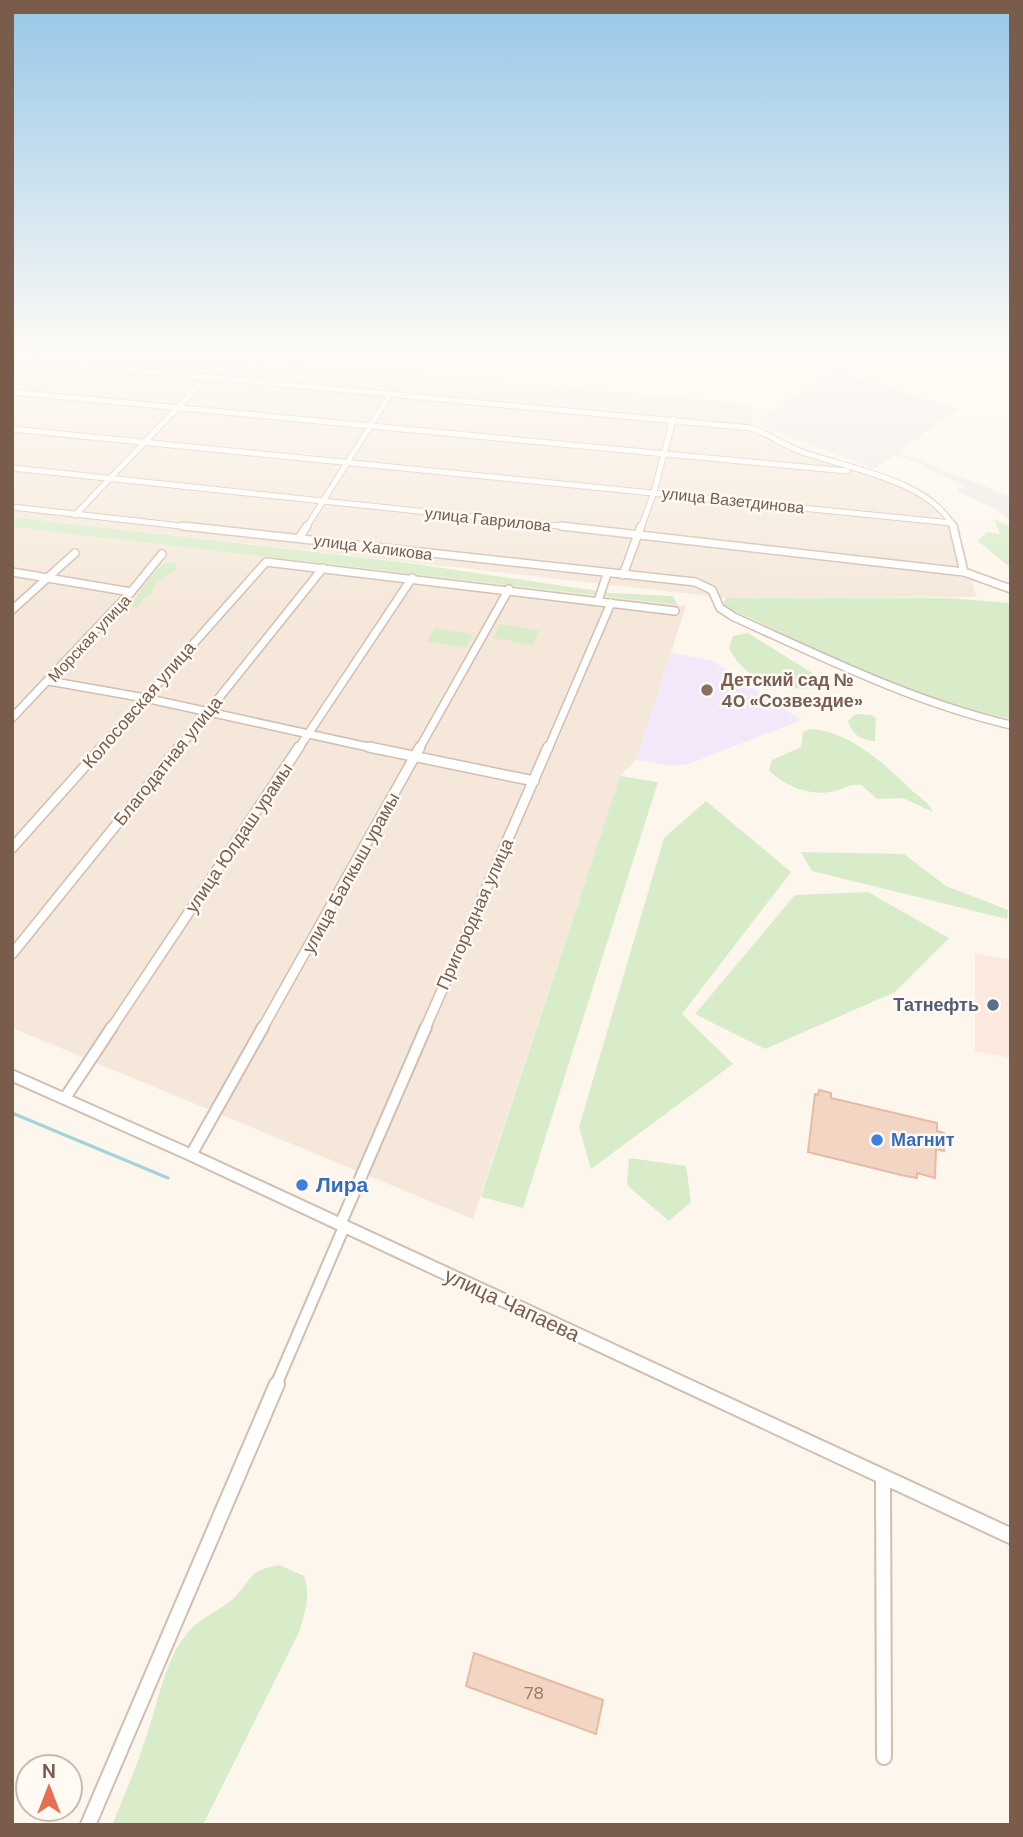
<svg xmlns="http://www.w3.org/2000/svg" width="1023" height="1837" font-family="'DM Sans',sans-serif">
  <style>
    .residential { fill: #f5e8da }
    .commercial { fill: #fde8e0 }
    .industrial { fill: #efe9e4 }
    .education { fill: #f3e8fa }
    .green { fill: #d8ecc9 }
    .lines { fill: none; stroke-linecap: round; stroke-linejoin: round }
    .stream { stroke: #a5d3da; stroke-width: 3.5 }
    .building { fill: #f3d5c3; stroke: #e6bba3; stroke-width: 2 }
    .minor-far4-casing { stroke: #d1beb0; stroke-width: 7 }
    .minor-far3-casing { stroke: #d1beb0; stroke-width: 10 }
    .minor-far2-casing { stroke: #d1beb0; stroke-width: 12 }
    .minor-far1-casing { stroke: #d1beb0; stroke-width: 14 }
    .minor-casing { stroke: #d1beb0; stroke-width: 18 }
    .tertiary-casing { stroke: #d1beb0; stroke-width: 4 }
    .minor-far4 { stroke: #fff; stroke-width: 5 }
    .minor-far3 { stroke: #fff; stroke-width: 7 }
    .minor-far2 { stroke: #fff; stroke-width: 9 }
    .minor-far1 { stroke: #fff; stroke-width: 10 }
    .minor { stroke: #fff; stroke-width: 14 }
    .tertiary { fill: #fff; fill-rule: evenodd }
    .education-dot { fill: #8d6e63; stroke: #fffaf3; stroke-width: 2.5 }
    .service-dot { fill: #5c6f8a; stroke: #fffaf3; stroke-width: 2.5 }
    .shop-dot { fill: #3f7fe0; stroke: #fffaf3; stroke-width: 2.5 }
    .labels { text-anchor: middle; stroke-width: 5; stroke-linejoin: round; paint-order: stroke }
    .far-street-label { font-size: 16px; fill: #7a5c4d; stroke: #fffaf3 }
    .education-label { font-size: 18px; font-weight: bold; fill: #785e54; stroke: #fffaf3; text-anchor: start }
    .street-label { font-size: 18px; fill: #7a5c4d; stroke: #fffaf3 }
    .service-label { font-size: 18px; font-weight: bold; fill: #4e5e75; stroke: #fffaf3; text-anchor: end }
    .shop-label { font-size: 18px; font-weight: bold; fill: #366cbe; stroke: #fffaf3; text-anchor: start }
    .near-number-label { font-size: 18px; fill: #987a6a }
    .near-shop-label { font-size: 21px; font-weight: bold; fill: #366cbe; stroke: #fffaf3; text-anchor: start }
    .near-street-label { font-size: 21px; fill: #7a5c4d; stroke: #fffaf3 }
  </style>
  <rect width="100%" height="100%" fill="#fdf6ec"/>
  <g class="residential">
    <polygon points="12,353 169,353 752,404 753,426 786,442 928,493 958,522 976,597 726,598 12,517"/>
    <polygon points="12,527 686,606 636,760 620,776 473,1219 12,1028"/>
  </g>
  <polygon class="commercial" points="975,953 1011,960 1011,1058 975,1051"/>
  <polygon class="industrial" points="837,371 958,409 898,452 1011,497 1011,521 996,509 956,491 965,485 922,467 924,465 894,455 874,469 759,425 761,417"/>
  <polygon class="education" points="671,653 711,660 801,720 689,764 673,766 636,760"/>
  <g class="green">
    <polygon points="12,517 402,562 611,593 673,596 678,605 12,527"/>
    <polygon points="994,519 1011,527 1011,568 978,541 987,532 1000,534"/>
    <path d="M169,562L176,564L177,570L156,582L151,594L143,598L138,607H132C135,595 158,565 169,562Z"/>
    <path d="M726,598H947L1011,603V719C968,709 923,698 882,681C828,658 777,628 722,606Z"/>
    <polygon points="500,624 539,631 532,645 493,638"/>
    <polygon points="435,628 473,635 465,648 426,641"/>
    <path d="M748,633L825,681L819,688C783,691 746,683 729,648L733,636Z"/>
    <path d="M856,714L871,715L876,718L875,741C861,741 852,734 848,721Z"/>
    <path d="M811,729C850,732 884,763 910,789C919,797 928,801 933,812L903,798L877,799L861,785C850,784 845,788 835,791C812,797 785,787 769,770L772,760L801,747L803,732Z"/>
    <polygon points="620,776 658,782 523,1208 481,1197"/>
    <polygon points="706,801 791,872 682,1014 733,1064 591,1169 579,1127 664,838"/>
    <polygon points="801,852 904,854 946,886 1008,910 1007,919 812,871"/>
    <polygon points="868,892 949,938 895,992 765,1049 695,1014 795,895"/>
    <polygon points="629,1158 686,1166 691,1202 669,1221 627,1185"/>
    <path d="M279,1565L304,1576C311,1596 305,1613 299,1632L203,1825H112C125,1795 137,1765 147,1734C159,1700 165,1657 190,1630C203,1616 221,1610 234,1598C254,1577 248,1571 279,1565Z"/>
  </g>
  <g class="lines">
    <polyline class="stream" points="12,1113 168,1178"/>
  </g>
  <g class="building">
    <polygon points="819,1090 831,1093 831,1098 937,1123 937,1131 944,1133 944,1151 936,1149 935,1178 917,1173 917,1178 901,1175 808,1152 815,1094 818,1095"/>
    <polygon points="474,1653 603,1700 596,1734 466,1686"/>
  </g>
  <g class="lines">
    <defs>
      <g id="minor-far4">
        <path d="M12,359L751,428C768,433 783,445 800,451C848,469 929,479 954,528"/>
        <polyline points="12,376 32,361"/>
        <polyline points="12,392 847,471"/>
        <polyline points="12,429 952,523"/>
        <polyline points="12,468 578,528"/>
        <polyline points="12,507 199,528"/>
        <polyline points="75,515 207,377"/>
        <polyline points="306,528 391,393"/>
        <polyline points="641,528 654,492 673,419"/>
      </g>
      <g id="minor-far3">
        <path d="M183,526L695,582L712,590L720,608L734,617C825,658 913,702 1011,725"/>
        <polyline points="561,526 964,572"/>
        <polyline points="953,526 964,572 1011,589"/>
        <polyline points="299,538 307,526"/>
        <polyline points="12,572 131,592"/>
        <polyline points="623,575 641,526"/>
        <polyline points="598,601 607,574"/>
        <polyline points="12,610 75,553"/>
        <polyline points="49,681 145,698 377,749"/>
        <polyline points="12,718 131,592 162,554"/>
        <polyline points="100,749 266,562 675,611"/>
        <polyline points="178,749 323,568"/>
        <polyline points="298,749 412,578"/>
        <polyline points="419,749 509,589"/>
        <polyline points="548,749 611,603"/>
      </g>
      <g id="minor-far2">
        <polyline points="369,747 534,781"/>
        <polyline points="12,848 102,747"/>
        <polyline points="12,954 179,747"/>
        <polyline points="111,1029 299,747"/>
        <polyline points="262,1029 420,747"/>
        <polyline points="425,1029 548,747"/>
      </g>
      <g id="minor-far1">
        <polyline points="65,1098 112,1027"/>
        <polyline points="191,1155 263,1027"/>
        <polyline points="340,1225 426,1027"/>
        <polyline points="276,1385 344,1227"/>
      </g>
      <g id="minor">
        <polyline points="883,1477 884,1757"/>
        <polyline points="88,1825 277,1384"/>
      </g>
      <polygon id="tertiary" points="12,1070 195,1151 1011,1528 1011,1544 187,1159 12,1081"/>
    </defs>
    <use href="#minor-far4" class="minor-far4-casing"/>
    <use href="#minor-far3" class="minor-far3-casing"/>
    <use href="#minor-far2" class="minor-far2-casing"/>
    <use href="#minor-far1" class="minor-far1-casing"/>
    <use href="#minor" class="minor-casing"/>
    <use href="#tertiary" class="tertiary-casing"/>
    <use href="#minor-far4" class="minor-far4"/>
    <use href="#minor-far3" class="minor-far3"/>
    <use href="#minor-far2" class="minor-far2"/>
    <use href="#minor-far1" class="minor-far1"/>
    <use href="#minor" class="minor"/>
    <use href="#tertiary" class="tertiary"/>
  </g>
  <linearGradient id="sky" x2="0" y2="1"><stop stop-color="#97c7e8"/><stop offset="0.58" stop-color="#fefbf6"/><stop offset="1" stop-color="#fefbf6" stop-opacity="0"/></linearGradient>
  <rect width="1023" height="610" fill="url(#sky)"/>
  <circle class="education-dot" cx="707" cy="690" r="7"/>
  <circle class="service-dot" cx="993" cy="1005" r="7"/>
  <g class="shop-dot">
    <circle cx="877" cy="1140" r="7"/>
    <circle cx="302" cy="1185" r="7"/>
  </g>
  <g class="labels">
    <g class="far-street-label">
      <text transform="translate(733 500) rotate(6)" y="6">улица Вазетдинова</text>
      <text transform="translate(488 519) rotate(6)" y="6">улица Гаврилова</text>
      <text transform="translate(373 547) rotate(7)" y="6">улица Халикова</text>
      <text transform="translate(89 638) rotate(-47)" y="6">Морская улица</text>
    </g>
    <g class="education-label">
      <text x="721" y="686">Детский сад №<tspan x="721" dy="21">40 «Созвездие»</tspan></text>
    </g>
    <g class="street-label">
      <text transform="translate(139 705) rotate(-49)" y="6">Колосовская улица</text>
      <text transform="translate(168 761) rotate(-51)" y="6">Благодатная улица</text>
      <text transform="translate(239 838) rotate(-56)" y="6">улица Юлдаш урамы</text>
      <text transform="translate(351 873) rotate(-61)" y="6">улица Балкыш урамы</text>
      <text transform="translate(475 914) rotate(-66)" y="6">Пригородная улица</text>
    </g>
    <g class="service-label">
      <text x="979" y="1011">Татнефть</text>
    </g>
    <g class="shop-label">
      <text x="891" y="1146">Магнит</text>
    </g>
    <g class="near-number-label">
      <text x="534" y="1699">78</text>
    </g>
    <g class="near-shop-label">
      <text x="316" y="1192">Лира</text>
    </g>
    <g class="near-street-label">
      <text transform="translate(512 1305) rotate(25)" y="7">улица Чапаева</text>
    </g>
  </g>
  <rect width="1023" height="1837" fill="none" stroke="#7a5c4d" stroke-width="28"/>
  <g transform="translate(49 1788)"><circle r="33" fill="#fffaf3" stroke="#cabbb1" stroke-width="2"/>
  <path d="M0-5L12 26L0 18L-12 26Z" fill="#e76f51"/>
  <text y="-10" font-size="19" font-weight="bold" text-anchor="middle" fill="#7a5c4d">N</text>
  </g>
</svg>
